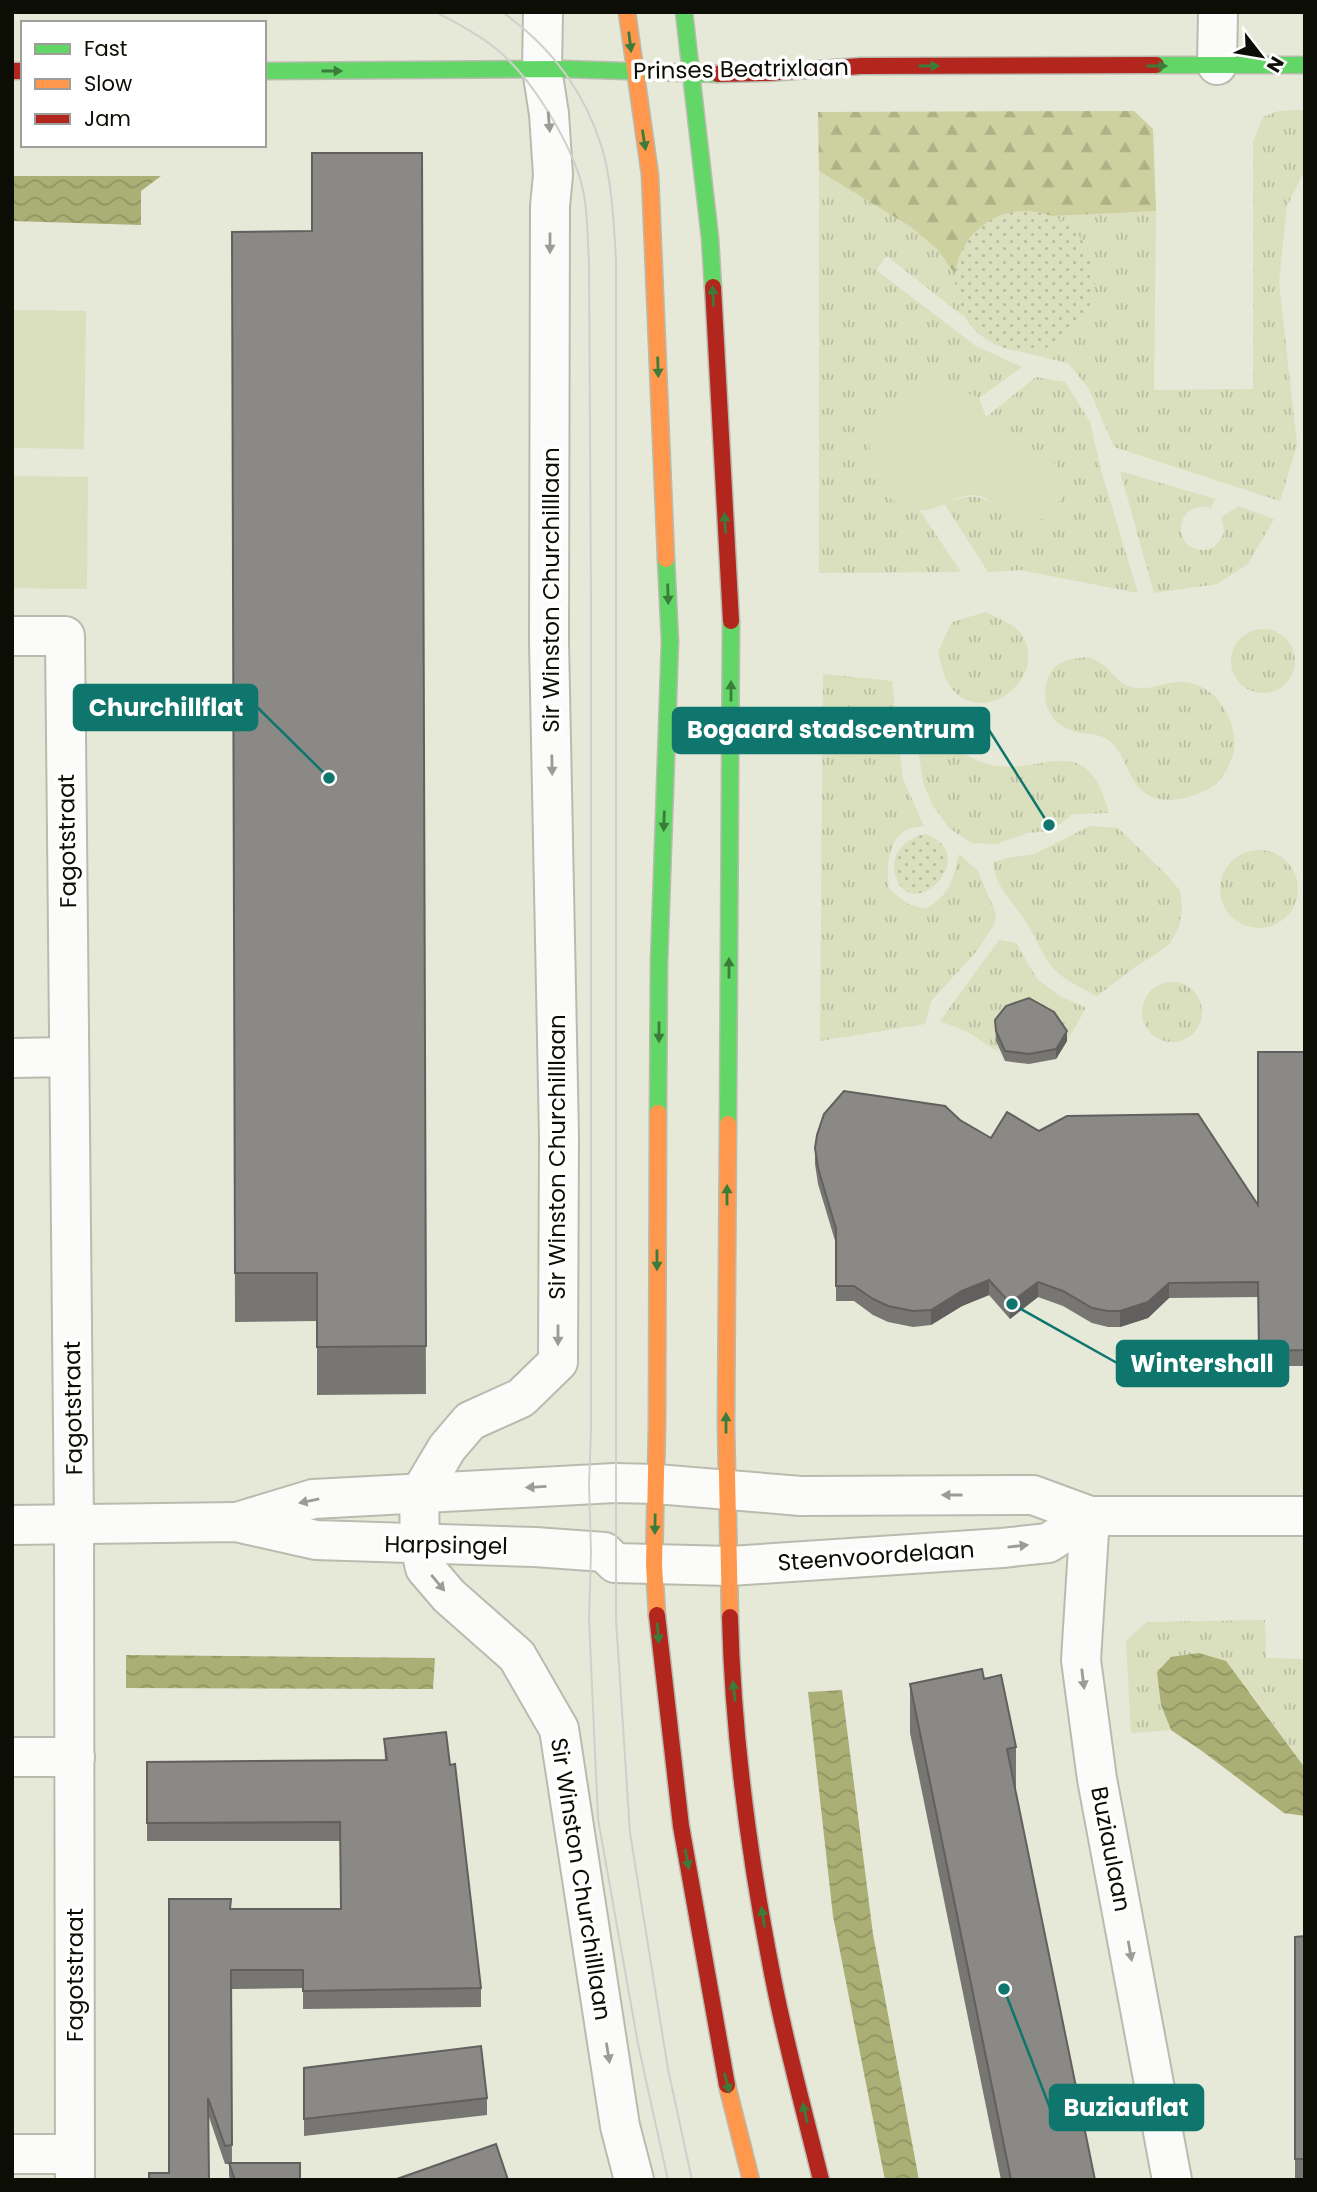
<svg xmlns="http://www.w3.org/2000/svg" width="1317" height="2192" font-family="Poppins,sans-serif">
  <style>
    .grass { fill: url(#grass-tufts) }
    .forest { fill: url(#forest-firs) }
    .park { fill: url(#park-dots) }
    .garden { fill: #dadfbd }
    .water { fill: url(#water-waves) }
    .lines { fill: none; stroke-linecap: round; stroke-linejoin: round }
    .street-casing { stroke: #babbaf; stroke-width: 42 }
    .fast-casing { stroke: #babbaf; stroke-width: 19 }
    .slow-casing { stroke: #babbaf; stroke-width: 19 }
    .jam-casing { stroke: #babbaf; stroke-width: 19 }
    .street { stroke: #fbfcf9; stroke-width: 38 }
    .fast { stroke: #63d668; stroke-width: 16 }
    .slow { stroke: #ff974d; stroke-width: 16 }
    .jam { stroke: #b3261e; stroke-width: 16 }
    .tram { stroke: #cfd0cb; stroke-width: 2 }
    .wall { fill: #777673 }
    .shaded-wall { fill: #61605e }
    .building { fill: #8a8986; stroke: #61605e; stroke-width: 2 }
    .oneway { fill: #3c7c3b }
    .oneway2 { fill: #9b9c97 }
    .labels { text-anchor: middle; stroke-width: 7; stroke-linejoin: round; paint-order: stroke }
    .street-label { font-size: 23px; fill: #0c0d04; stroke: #fff }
    .leader { fill: none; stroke: #0f766e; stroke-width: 2.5 }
    .callout-dot { fill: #0f766e; stroke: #fff; stroke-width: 2.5 }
    .callout { fill: #0f766e; stroke: #0f766e; stroke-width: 2.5 }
    .callout-label { font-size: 24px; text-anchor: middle; font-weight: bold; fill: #fff }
  </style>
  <defs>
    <pattern id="grass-tufts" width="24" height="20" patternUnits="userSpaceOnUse" patternTransform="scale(1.75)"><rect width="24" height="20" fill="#dadfbd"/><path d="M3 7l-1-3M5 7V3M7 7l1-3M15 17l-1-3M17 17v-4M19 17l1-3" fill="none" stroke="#babea1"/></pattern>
    <pattern id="forest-firs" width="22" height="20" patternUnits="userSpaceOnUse" patternTransform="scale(1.75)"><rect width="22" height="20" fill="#ccd19f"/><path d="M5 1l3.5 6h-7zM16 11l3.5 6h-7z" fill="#aeb287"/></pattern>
    <pattern id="park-dots" width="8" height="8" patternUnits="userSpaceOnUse" patternTransform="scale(1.75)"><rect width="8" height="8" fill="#dadfbd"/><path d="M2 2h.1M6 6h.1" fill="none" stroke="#babea1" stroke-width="1.8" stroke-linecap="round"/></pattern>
    <pattern id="water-waves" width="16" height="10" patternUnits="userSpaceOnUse" patternTransform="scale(1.75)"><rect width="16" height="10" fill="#aaaf75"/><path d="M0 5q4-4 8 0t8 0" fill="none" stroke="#919564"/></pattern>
  </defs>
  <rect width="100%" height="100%" fill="#e6e8d8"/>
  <g class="grass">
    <path d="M1293,110H1305V170L1287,206L1279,282L1297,445L1280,501L1114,447L1089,389L1068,363L1001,347C1036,353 1059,350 1082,321L1064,222L1052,216L1156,211L1154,390L1253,389V142L1263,117L1279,111Z"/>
    <polygon points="819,171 911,227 938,250 955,274 957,298 964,317 887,256 876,270 976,346 1022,367 979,398 964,392 874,474 887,496 901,505 920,511 961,572 819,573"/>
    <path d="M1036,377L1065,382L1090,422L1102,474L1138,593L1020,570L988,572L944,503C973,494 983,492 1005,516L1021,451C1001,452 993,434 986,417Z"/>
    <path d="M1120,471L1215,499L1211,508C1175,498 1170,550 1203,550C1208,550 1214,548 1218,543C1225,536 1225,527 1221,517L1239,506L1274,519L1248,564L1217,584L1154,593Z"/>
    <path d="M986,612C996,618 1012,623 1019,631C1052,673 989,726 955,692C944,682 942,666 938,652L952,622Z"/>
    <circle cx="1263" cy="661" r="32"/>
    <path d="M1089,657C1095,660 1102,663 1107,668C1115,676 1120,685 1131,687C1149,692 1165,681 1183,682C1216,684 1238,720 1234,750C1232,760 1225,776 1217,783C1202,796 1166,806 1148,795C1128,783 1128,759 1112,743C1100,732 1087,735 1073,731C1050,724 1041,703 1047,681C1053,660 1070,659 1089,657Z"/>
    <path d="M823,674L892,681L903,779L924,826C919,827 911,827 906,830C887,842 886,870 889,889L908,904L926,909C951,893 952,882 959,854L978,871L996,914L994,925L975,953L931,1001L925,1024L820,1041Z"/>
    <path d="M912,709C932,729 954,752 981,762C1041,783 1083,721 1109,813L1073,814L1051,831L1027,833L997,844L971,843L949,828L933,806L923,782Z"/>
    <path d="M1090,826L1118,828L1168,876L1180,891L1182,910L1179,927L1170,943L1156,954L1135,967L1097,996C1085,990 1070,983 1059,974C1045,962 1039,944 1030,928C1019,908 993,886 993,862L1008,858L1034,854Z"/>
    <circle cx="1259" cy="889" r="39"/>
    <polygon points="999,940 1016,943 1037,979 1060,996 1086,1008 1067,1041 996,1041 999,1051 993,1049 968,1032 940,1021"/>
    <circle cx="1172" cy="1012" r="30"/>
    <polygon points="1265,1620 1266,1658 1305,1659 1305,1768 1251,1693 1161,1705 1171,1730 1131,1733 1126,1641 1147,1622"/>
  </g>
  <polygon class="forest" points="1134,111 1153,129 1156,211 1052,216 1028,211 960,256 955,274 938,250 911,227 819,171 818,112"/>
  <g class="park">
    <circle cx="1025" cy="281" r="70"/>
    <path d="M926,834C983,856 912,925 896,877C888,855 906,837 926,834Z"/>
  </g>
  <g class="garden">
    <polygon points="12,310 86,311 84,449 12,448"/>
    <path d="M932,387H949L979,398C985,413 991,438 1005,447C1014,453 1021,449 1031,450C1049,453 1066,471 1063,490C1062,498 1056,507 1051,515C1037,521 1019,527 1005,516C997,510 991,499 980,496C958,490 939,513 918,510C908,509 896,504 889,497C870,481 863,438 876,417C884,403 917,391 932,387Z"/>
    <polygon points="12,476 88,477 87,589 12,588"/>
  </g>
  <g class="water">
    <polygon points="12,176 161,176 141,191 141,225 12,221"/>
    <polygon points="1199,1653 1226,1661 1305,1768 1305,1816 1284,1813 1202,1751 1171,1730 1161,1705 1157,1672 1171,1657"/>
    <polygon points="126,1655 435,1658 433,1689 126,1688"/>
    <polygon points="842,1690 873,1934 919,2180 885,2180 833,1916 808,1692"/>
  </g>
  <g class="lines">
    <defs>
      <g id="street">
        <polyline points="543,12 542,69 549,114 553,175 550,206 549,642 559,1137 558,1362 521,1398 470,1421 447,1448 419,1495 420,1545 425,1568 449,1596 517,1656 559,1729 620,2126 634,2180"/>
        <polyline points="1217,65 1218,12"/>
        <polyline points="12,636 65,636 74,1525 75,2180"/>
        <polyline points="12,1058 69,1057"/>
        <polyline points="1090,1516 1081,1660 1097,1779 1172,2180"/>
        <polyline points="237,1522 313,1499 615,1483 656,1484 801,1496 1033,1495 1090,1516 1305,1516"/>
        <polyline points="12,1525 236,1522 316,1540 535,1547 604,1552 615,1563 730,1566 1002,1548 1048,1543 1090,1516"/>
        <polyline points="12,1757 75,1757"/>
        <polyline points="12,2154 75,2154"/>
      </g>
      <g id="fast">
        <polyline points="684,12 710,238 713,287"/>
        <polyline points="1156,65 1305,65"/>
        <polyline points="264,71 564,69 718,74"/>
        <polyline points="658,1113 659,964 670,641 666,559"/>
        <polyline points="728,1124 731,621"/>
      </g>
      <g id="slow">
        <polyline points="627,12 650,175 666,559"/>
        <polyline points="728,1124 726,1426 730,1617"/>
        <polyline points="657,1615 654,1565 657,1427 658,1113"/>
        <polyline points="727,2085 751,2180"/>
      </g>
      <g id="jam">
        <polyline points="12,71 23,71"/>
        <polyline points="718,74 767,73 861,66 1156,65"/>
        <polyline points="713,287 731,621"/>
        <polyline points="657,1615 681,1826 727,2085"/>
        <path d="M730,1617C733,1740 750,1863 774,1983C787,2049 805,2114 821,2180"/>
      </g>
    </defs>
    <use href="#street" class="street-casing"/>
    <use href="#fast" class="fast-casing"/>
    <use href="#slow" class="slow-casing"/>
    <use href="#jam" class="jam-casing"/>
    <use href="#street" class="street"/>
    <use href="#fast" class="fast"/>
    <use href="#slow" class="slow"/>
    <use href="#jam" class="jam"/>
    <g class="tram">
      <path d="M436,12C458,24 482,36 501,53C532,80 566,136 579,175C588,202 587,233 589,261L591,601V1429L589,1485L591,1552L589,1619L598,1819L638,2044L668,2180"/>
      <path d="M502,12C551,46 584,90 602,148C612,181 614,226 616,260V1619L630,1833L668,2069L692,2180"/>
    </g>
  </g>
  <g class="wall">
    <polygon points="422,153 426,1394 317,1395 317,1321 235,1322 232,232 312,231"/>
    <polygon points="995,1020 1067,1041 1056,1059 1029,1064 1005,1061 996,1041"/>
    <polygon points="1305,1052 1305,1366 1259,1366 1258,1297 1169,1298 1148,1318 1120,1327 1108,1327 1092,1323 1063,1306 1038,1297 1010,1319 989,1295 962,1306 931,1325 913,1327 888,1322 873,1315 854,1301 836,1301 836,1244 818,1184 815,1164 815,1148 960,1120 991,1138 1039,1131 1258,1205"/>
    <polygon points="984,1679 1016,1747 1016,1794 1095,2180 1001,2180 910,1733 910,1684"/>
    <polygon points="384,1739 481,1988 481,2007 303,2009 303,1988 231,1989 232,2163 300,2180 230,2180 229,2176 229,2164 225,2164 209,2117 169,2173 231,1909 341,1909 340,1841 147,1841 147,1762 385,1760"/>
    <polygon points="1305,1936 1305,2180 1295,2180 1295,1937"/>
    <polygon points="304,2068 487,2098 487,2115 304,2136"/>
  </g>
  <g class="shaded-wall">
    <polygon points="1067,1031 1067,1041 1056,1059 1056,1049"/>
    <polygon points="989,1280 989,1295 962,1306 931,1325 931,1310 962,1291"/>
    <polygon points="1038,1282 1038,1297 1010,1319 1010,1303"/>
    <polygon points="1169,1283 1169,1298 1148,1318 1120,1327 1120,1311"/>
  </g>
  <g class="building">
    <polygon points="312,153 422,153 426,1346 317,1347 317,1273 235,1273 232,232 312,231"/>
    <polygon points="1029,998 1054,1012 1067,1031 1056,1049 1029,1054 1005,1051 996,1031 995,1020 1006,1006"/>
    <polygon points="1258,1052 1305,1052 1305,1350 1259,1351 1258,1282 1169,1283 1148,1302 1120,1311 1108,1311 1092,1308 1063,1291 1038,1282 1010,1303 989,1280 962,1291 931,1310 913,1311 888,1306 873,1299 854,1286 836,1286 836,1229 818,1168 815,1148 817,1135 824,1114 844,1091 945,1106 960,1120 991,1138 1007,1112 1039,1131 1067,1116 1198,1114 1258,1205"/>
    <polygon points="982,1669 984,1679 1001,1675 1016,1747 1007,1749 1095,2180 1011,2180 910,1684"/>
    <polygon points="446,1732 450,1765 455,1764 481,1988 303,1991 303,1970 231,1970 232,2145 225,2146 208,2098 209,2180 149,2180 149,2173 169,2173 169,1899 231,1899 230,1909 341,1909 340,1822 147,1823 147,1762 387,1760 384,1739"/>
    <polygon points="1305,1936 1305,2159 1295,2159 1295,1937"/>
    <polygon points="481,2046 487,2098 304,2119 304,2068"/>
    <polygon points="496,2144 508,2180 394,2180"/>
    <polygon points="229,2163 300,2163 300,2180 235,2180"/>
  </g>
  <defs><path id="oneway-solid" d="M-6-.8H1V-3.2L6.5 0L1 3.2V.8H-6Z" transform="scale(1.75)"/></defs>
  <g class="oneway">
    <use href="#oneway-solid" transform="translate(630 42) rotate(83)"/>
    <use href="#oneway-solid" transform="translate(929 66)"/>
    <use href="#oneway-solid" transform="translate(1157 66)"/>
    <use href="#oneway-solid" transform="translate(332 71)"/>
    <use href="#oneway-solid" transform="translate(644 140) rotate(81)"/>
    <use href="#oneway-solid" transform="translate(713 296) rotate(-93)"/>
    <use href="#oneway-solid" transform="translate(658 367) rotate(88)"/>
    <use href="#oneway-solid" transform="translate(725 523) rotate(-93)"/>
    <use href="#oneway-solid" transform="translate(668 594) rotate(88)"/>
    <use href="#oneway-solid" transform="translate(731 691) rotate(-90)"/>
    <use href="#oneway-solid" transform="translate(664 821) rotate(92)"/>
    <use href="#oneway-solid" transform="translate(729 968) rotate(-90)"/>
    <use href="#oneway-solid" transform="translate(659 1032) rotate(90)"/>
    <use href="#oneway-solid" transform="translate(727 1195) rotate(-90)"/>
    <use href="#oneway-solid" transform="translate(657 1260) rotate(90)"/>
    <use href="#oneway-solid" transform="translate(726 1423) rotate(-90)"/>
    <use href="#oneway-solid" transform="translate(655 1524) rotate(91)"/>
    <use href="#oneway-solid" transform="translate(658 1633) rotate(85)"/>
    <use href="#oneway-solid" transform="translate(734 1691) rotate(-96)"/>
    <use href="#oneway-solid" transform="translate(687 1859) rotate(80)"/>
    <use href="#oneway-solid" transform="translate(763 1917) rotate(-99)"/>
    <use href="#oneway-solid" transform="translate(727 2083) rotate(76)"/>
    <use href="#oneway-solid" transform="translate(805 2113) rotate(-103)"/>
  </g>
  <g class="oneway2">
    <use href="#oneway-solid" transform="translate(549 122) rotate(85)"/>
    <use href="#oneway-solid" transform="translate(550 243) rotate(90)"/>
    <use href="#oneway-solid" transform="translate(552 765) rotate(89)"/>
    <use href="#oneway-solid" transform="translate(558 1335) rotate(90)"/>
    <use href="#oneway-solid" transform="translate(536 1487) rotate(177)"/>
    <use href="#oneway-solid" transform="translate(952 1495) rotate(180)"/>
    <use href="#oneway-solid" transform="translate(309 1501) rotate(168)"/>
    <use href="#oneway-solid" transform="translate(1018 1546) rotate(-6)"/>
    <use href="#oneway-solid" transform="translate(438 1583) rotate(50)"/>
    <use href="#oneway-solid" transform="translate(1083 1679) rotate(83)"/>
    <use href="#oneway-solid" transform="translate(1130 1951) rotate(80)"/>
    <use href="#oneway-solid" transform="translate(608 2053) rotate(81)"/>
  </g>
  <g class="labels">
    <g class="street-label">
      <text transform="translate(741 69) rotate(-1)" y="8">Prinses Beatrixlaan</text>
      <text transform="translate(551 590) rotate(-90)" y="8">Sir Winston Churchilllaan</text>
      <text transform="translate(67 841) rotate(-91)" y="8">Fagotstraat</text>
      <text transform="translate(557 1157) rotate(-90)" y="8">Sir Winston Churchilllaan</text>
      <text transform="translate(73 1408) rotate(-91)" y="8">Fagotstraat</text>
      <text transform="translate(446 1545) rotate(1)" y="8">Harpsingel</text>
      <text transform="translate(876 1556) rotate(-4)" y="8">Steenvoordelaan</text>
      <text transform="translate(1111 1849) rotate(79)" y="8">Buziaulaan</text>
      <text transform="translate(581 1879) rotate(81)" y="8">Sir Winston Churchilllaan</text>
      <text transform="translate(75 1975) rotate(-90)" y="8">Fagotstraat</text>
    </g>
  </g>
  <path class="leader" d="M329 778L257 707M1049 825L989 730M1012 1304L1117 1363M1004 1989L1050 2108"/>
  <g class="callout-dot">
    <circle cx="329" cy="778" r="7"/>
    <circle cx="1049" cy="825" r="7"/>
    <circle cx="1012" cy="1304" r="7"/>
    <circle cx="1004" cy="1989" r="7"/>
  </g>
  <g class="callout">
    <rect x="74" y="685" width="183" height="45" rx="7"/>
    <rect x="673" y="708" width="316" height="45" rx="7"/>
    <rect x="1117" y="1341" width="171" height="45" rx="7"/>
    <rect x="1050" y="2085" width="153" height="45" rx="7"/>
  </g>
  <g class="callout-label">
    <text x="166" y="716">Churchillflat</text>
    <text x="831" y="738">Bogaard stadscentrum</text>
    <text x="1202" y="1372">Wintershall</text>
    <text x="1126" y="2116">Buziauflat</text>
  </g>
  <rect width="1317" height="2192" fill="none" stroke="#0c0d04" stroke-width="28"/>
  <rect x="21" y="21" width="245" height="126" fill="#ffffff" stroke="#9e9e9b" stroke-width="2"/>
  <rect x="35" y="44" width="35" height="10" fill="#63d668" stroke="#9e9e9b" stroke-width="2"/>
  <text x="84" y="56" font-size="21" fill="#0c0d04">Fast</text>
  <rect x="35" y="79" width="35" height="10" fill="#ff974d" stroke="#9e9e9b" stroke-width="2"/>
  <text x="84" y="91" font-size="21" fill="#0c0d04">Slow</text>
  <rect x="35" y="114" width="35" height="10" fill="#b3261e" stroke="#9e9e9b" stroke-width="2"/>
  <text x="84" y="126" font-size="21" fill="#0c0d04">Jam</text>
  <g transform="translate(1261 56) rotate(121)" stroke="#ffffff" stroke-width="5" paint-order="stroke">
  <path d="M0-5L12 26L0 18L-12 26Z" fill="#0c0d04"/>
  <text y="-10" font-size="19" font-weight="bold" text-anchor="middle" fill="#0c0d04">N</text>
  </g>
</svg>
